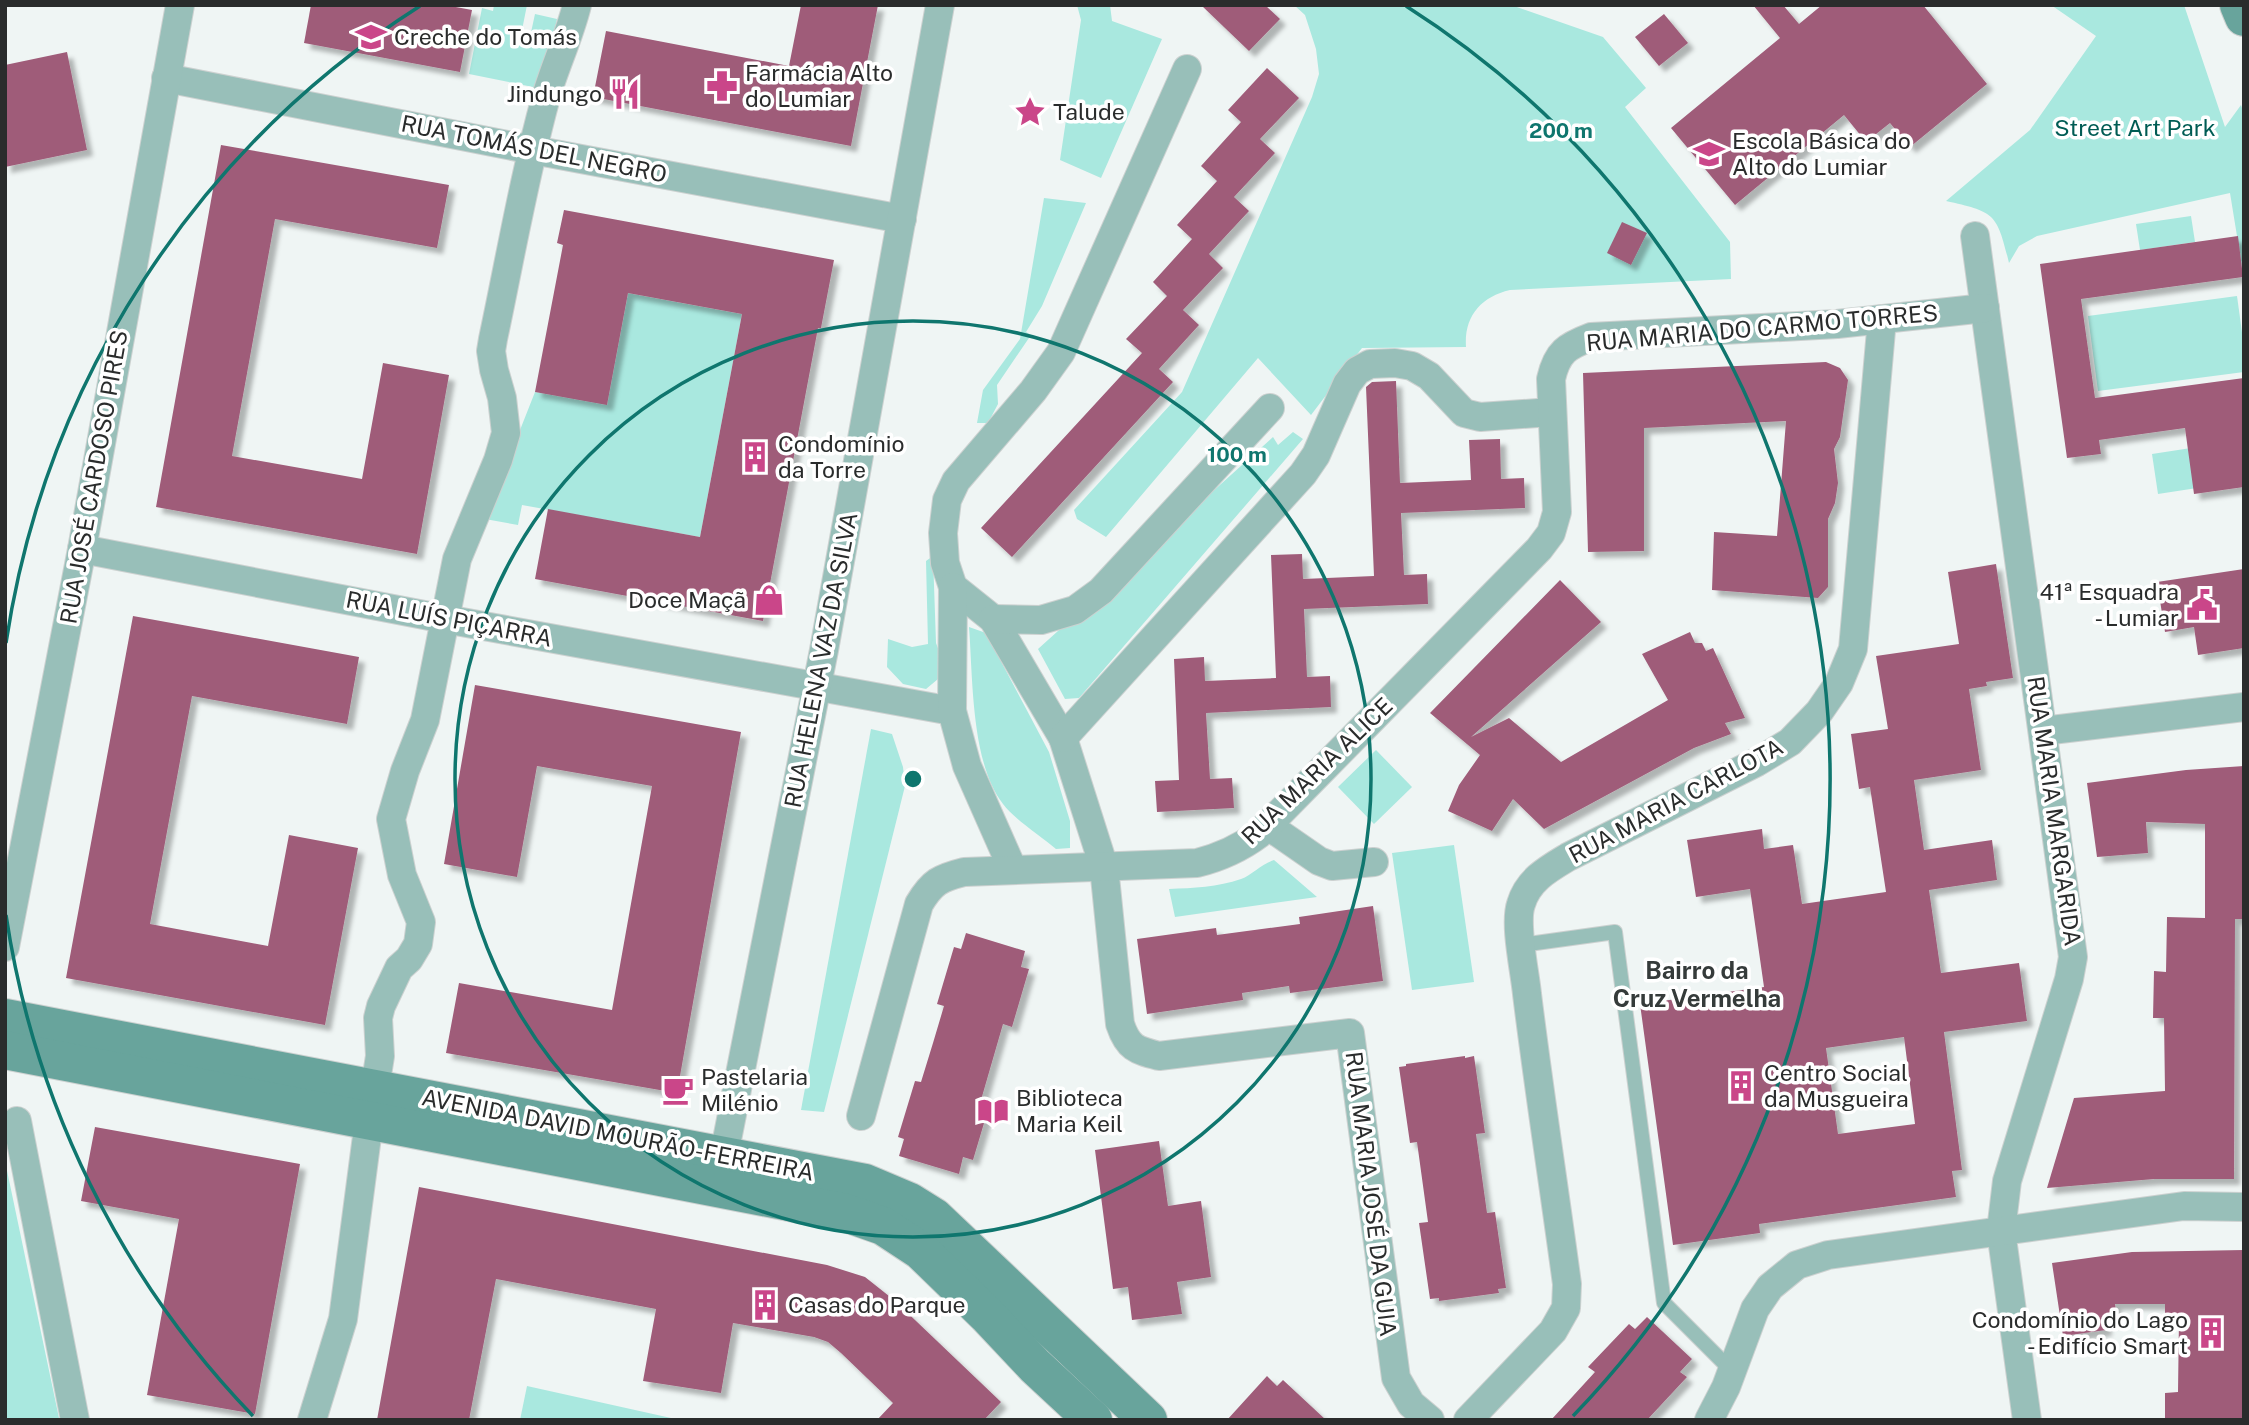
<svg xmlns="http://www.w3.org/2000/svg" width="2249" height="1425" font-family="'Public Sans',sans-serif">
  <style>
    .green { fill: #a9e8df }
    .building { fill: #9f5c79; fill-rule: evenodd; filter: url(#shadow) }
    .lines { fill: none; stroke-linecap: round; stroke-linejoin: round }
    .lane-casing { stroke: #ccd1d0; stroke-width: 16 }
    .street-casing { stroke: #ccd1d0; stroke-width: 30 }
    .secondary-casing { stroke: #ccd1d0; stroke-width: 40 }
    .lane { stroke: #98bfb9; stroke-width: 14 }
    .street { stroke: #98bfb9; stroke-width: 28 }
    .secondary { stroke: #68a49c; stroke-width: 38 }
    .ring { fill: none; stroke: #0f766e; stroke-width: 3.5 }
    .labels { text-anchor: middle; stroke-width: 7; stroke-linejoin: round; paint-order: stroke }
    .poi-label { font-size: 23px; fill: #2a2c2c; stroke: #fff; text-anchor: start }
    .park-label { font-size: 23px; fill: #005c54; stroke: #fff }
    .street-label { font-size: 23px; fill: #2a2c2c; stroke: #fff }
    .neighbourhood-label { font-size: 24px; font-weight: bold; fill: #353b3a; stroke: #fff }
    .centre { fill: #0f766e; stroke: #fff; stroke-width: 3.5 }
    .ring-label { font-size: 21px; text-anchor: middle; font-weight: bold; fill: #0f766e; stroke: #fff; stroke-width: 7; stroke-linejoin: round; paint-order: stroke }
  </style>
  <defs>
    <filter id="shadow"><feDropShadow dx="6" dy="6" stdDeviation="2" flood-color="#0004"/></filter>
  </defs>
  <rect width="100%" height="100%" fill="#eff5f4"/>
  <g class="green">
    <polygon points="494,5 527,5 521,35 530,37 535,14 557,19 543,89 469,74 482,8 493,11"/>
    <polygon points="1077,5 1110,5 1112,21 1162,39 1101,178 1060,160 1081,20"/>
    <path d="M1294,5H1511L1603,37L1646,88L1625,107L1730,242L1731,279L1510,290C1481,297 1464,316 1466,347L1362,348L1311,415L1258,358L1106,537L1077,519L1074,510L1182,392L1312,97L1319,74L1316,49L1305,15Z"/>
    <path d="M2051,5H2184L2225,127L2241,105L2244,114V279L2230,193L2037,236L2019,246L2009,263C1997,213 1995,212 1946,201L2030,130L2096,36Z"/>
    <polygon points="1044,198 1086,203 1042,306 1026,332 1031,335 997,385 998,404 988,423 977,423 983,390 1020,339"/>
    <polygon points="2191,216 2195,242 2140,250 2136,224"/>
    <polygon points="628,293 742,314 700,537 522,505 518,525 485,519 535,392 607,404"/>
    <polygon points="2237,296 2244,347 2244,372 2098,391 2088,316"/>
    <polygon points="1293,432 1303,439 1079,698 1065,699 1038,649 1273,437 1278,445"/>
    <polygon points="2191,448 2197,488 2158,494 2152,454"/>
    <polygon points="933,556 936,643 942,659 938,679 926,689 903,684 887,667 888,639 912,647 928,644 926,561"/>
    <path d="M969,627L986,633L1049,752L1070,821V848L1056,849C1041,836 1014,819 1003,804C971,763 973,679 969,627Z"/>
    <polygon points="871,729 892,734 903,767 905,786 824,1112 801,1110"/>
    <polygon points="1376,750 1412,787 1374,824 1338,787"/>
    <polygon points="1454,845 1474,982 1412,990 1392,853"/>
    <path d="M1274,860L1317,897L1175,917L1169,889C1193,888 1218,887 1241,879C1252,875 1261,864 1274,860Z"/>
    <polygon points="5,1161 59,1418 68,1420 5,1420"/>
    <polygon points="527,1386 680,1420 520,1420"/>
  </g>
  <g class="building">
    <polygon points="311,5 445,5 472,10 460,72 304,43"/>
    <polygon points="801,5 878,5 851,146 593,97 606,31 789,66"/>
    <polygon points="1201,5 1265,5 1280,19 1249,51"/>
    <polygon points="1753,5 1783,5 1799,24 1822,5 1923,5 1987,84 1910,147 1890,123 1866,142 1844,115 1735,205 1671,128 1780,38"/>
    <polygon points="1664,14 1688,43 1659,66 1635,37"/>
    <polygon points="67,52 87,150 5,167 5,65"/>
    <polygon points="1267,68 1299,98 1260,139 1275,153 1234,197 1249,211 1209,254 1223,268 1183,310 1199,325 1159,369 1173,382 1012,557 981,528 1142,353 1126,339 1167,296 1153,282 1192,239 1177,225 1217,181 1201,166 1241,122 1228,110"/>
    <polygon points="221,145 449,185 437,248 275,219 232,456 362,479 383,363 449,375 417,554 156,507"/>
    <polygon points="564,210 834,260 821,328 818,328 763,621 535,579 548,509 700,537 742,314 628,293 607,405 535,392 563,245 557,243"/>
    <polygon points="1622,222 1647,233 1631,265 1607,253"/>
    <polygon points="2238,236 2243,277 2081,299 2095,398 2244,378 2244,487 2194,494 2185,428 2099,440 2101,454 2067,458 2040,264"/>
    <polygon points="1826,362 1840,368 1848,380 1840,437 1834,449 1838,483 1835,503 1828,519 1828,587 1818,598 1712,590 1714,532 1777,536 1786,421 1644,428 1644,551 1588,552 1583,373"/>
    <polygon points="1396,381 1400,483 1471,480 1469,440 1500,439 1501,479 1524,478 1525,508 1401,513 1404,575 1427,574 1428,604 1304,609 1307,677 1330,676 1331,707 1206,713 1210,779 1232,778 1234,808 1157,812 1155,781 1179,780 1174,659 1204,657 1205,681 1276,678 1271,555 1302,554 1303,579 1374,576 1366,387 1372,382"/>
    <path d="M1996,564L2013,678L1986,682L1987,686L1969,689L1981,770L1914,780L1924,850L1992,840L1997,880L1929,890L1941,973L2019,963L2027,1021L1944,1032L1962,1170L1952,1171L1956,1197L1759,1224L1760,1233L1673,1245L1640,1004L1764,987L1750,889L1696,897L1687,840L1762,829L1764,849L1793,845L1802,904L1886,892L1870,787L1859,789L1851,734L1888,729L1876,656L1959,644L1948,572ZM1904,1037L1915,1124L1838,1134L1826,1048Z"/>
    <polygon points="2244,569 2244,648 2198,655 2194,627 2165,632 2157,582"/>
    <polygon points="1560,580 1601,622 1471,737 1509,718 1561,762 1668,700 1642,654 1690,632 1695,643 1702,643 1706,651 1713,648 1745,718 1725,723 1731,734 1694,748 1544,829 1513,799 1492,831 1448,811 1459,785 1480,755 1430,713"/>
    <polygon points="133,616 359,657 347,724 192,696 150,924 268,946 289,835 358,848 325,1025 66,978"/>
    <polygon points="475,685 741,732 677,1093 446,1053 459,983 612,1010 652,786 537,766 517,877 444,864"/>
    <polygon points="2244,766 2244,919 2235,919 2234,1179 2154,1179 2047,1188 2074,1098 2165,1091 2164,1018 2153,1018 2154,971 2166,972 2167,917 2205,918 2205,824 2146,822 2148,853 2097,857 2087,783 2186,770"/>
    <polygon points="1373,906 1383,981 1290,993 1289,986 1242,993 1243,1000 1147,1014 1137,939 1216,928 1217,935 1300,924 1299,917"/>
    <polygon points="966,933 1025,951 1021,967 1029,969 1012,1027 1003,1024 981,1100 990,1103 973,1160 963,1157 959,1174 899,1156 904,1139 898,1137 915,1081 921,1082 933,1043 944,1006 937,1004 954,947 961,949"/>
    <polygon points="1465,1056 1465,1058 1474,1056 1485,1133 1476,1134 1487,1213 1495,1212 1506,1288 1498,1289 1499,1293 1439,1301 1439,1298 1430,1299 1419,1223 1428,1222 1417,1142 1410,1143 1399,1067 1406,1066 1406,1064"/>
    <polygon points="95,1127 300,1164 255,1414 147,1395 179,1219 81,1201"/>
    <polygon points="1159,1141 1168,1206 1201,1201 1211,1277 1177,1282 1182,1314 1132,1320 1128,1287 1113,1289 1095,1150"/>
    <polygon points="419,1187 827,1265 865,1277 894,1300 1001,1402 984,1420 877,1420 893,1403 841,1353 828,1342 814,1337 733,1323 721,1393 643,1381 656,1309 496,1279 469,1420 377,1420"/>
    <polygon points="2244,1250 2244,1420 2165,1420 2165,1393 2178,1392 2179,1318 2165,1318 2165,1304 2115,1304 2117,1318 2105,1320 2106,1330 2063,1336 2052,1263 2132,1252"/>
    <polygon points="1647,1317 1692,1359 1680,1372 1687,1377 1647,1420 1551,1420 1595,1372 1588,1367 1629,1324 1635,1329"/>
    <polygon points="1267,1376 1277,1386 1283,1380 1326,1420 1227,1420"/>
  </g>
  <g class="lines">
    <defs>
      <polyline id="lane" points="1521,945 1615,932 1664,1303 1732,1371"/>
      <g id="street">
        <path d="M1187,69L1061,352L1033,391L956,481L947,500L943,533L945,563L953,587L993,619L1063,738L1104,867L1120,1024C1128,1048 1136,1050 1159,1056L1350,1033L1396,1378L1411,1404L1430,1420"/>
        <polyline points="166,78 533,150 902,219"/>
        <polyline points="1975,236 2073,957 2069,979 2007,1181 2001,1231 2027,1420"/>
        <polyline points="82,549 445,619 952,711 967,766 1013,870"/>
        <polyline points="993,619 1041,620 1075,610 1101,591 1270,408"/>
        <polyline points="952,711 953,587"/>
        <polyline points="2043,731 2244,707"/>
        <polyline points="1063,738 1303,474 1316,455 1347,384 1357,371 1370,364 1395,363 1412,366 1429,376 1464,413 1480,417 1552,412"/>
        <polyline points="1267,825 1319,861 1332,866 1374,862"/>
        <polyline points="5,947 82,549 180,5"/>
        <path d="M375,1088L380,1056L378,1018L381,1006L399,968L409,959L418,944L421,922L402,875L391,819L405,771L425,720L457,559L498,460L506,433L502,398L494,370L491,351L493,339C510,259 524,177 546,97C555,66 569,37 577,5"/>
        <path d="M861,1116L919,904C932,882 940,878 964,872L1197,863C1221,857 1239,849 1259,834L1539,549L1551,533L1557,512L1551,379C1557,352 1567,346 1591,337L1837,324L1985,308"/>
        <polyline points="17,1121 75,1420"/>
        <polyline points="720,1175 824,650 940,5"/>
        <polyline points="312,1420 343,1319 369,1121"/>
        <path d="M1468,1420L1553,1331L1566,1308L1567,1284C1554,1187 1539,1091 1527,994C1525,972 1514,924 1521,904C1528,880 1548,869 1568,857L1757,762L1790,742L1819,712L1839,683L1853,649L1882,319"/>
        <polyline points="1709,1420 1726,1387 1755,1309 1770,1287 1797,1265 1828,1255 2184,1206 2244,1207"/>
      </g>
      <g id="secondary">
        <polyline points="2239,5 2244,17"/>
        <polyline points="5,1018 865,1183 910,1202 934,1217 1148,1420"/>
        <polyline points="5,1050 846,1213 883,1226 921,1251 987,1315 1035,1366 1093,1420"/>
      </g>
    </defs>
    <use href="#lane" class="lane-casing"/>
    <use href="#street" class="street-casing"/>
    <use href="#secondary" class="secondary-casing"/>
    <use href="#lane" class="lane"/>
    <use href="#street" class="street"/>
    <use href="#secondary" class="secondary"/>
  </g>
  <g class="ring">
    <circle cx="913" cy="779" r="458"/>
    <path d="M253 1416A917 917 0 0 1 6 915M6 643A917 917 0 0 1 420 6M1406 6A917 917 0 0 1 1573 1416"/>
  </g>
  <defs>
    <symbol id="school-bare" viewBox="-9 -9 18 18"><path d="M0-5L7-2L0 1L-7-2ZM-4 1L0 2.5L4 1V4Q0 6-4 4Z" fill="#ca4689" stroke="#fff" stroke-width="2.5" paint-order="stroke"/></symbol>
    <symbol id="pharmacy-bare" viewBox="-9 -9 18 18"><path d="M-2-6h4v4h4v4h-4v4h-4v-4h-4v-4h4Z" fill="#ca4689" stroke="#fff" stroke-width="2.5" paint-order="stroke"/></symbol>
    <symbol id="restaurant-bare" viewBox="-9 -9 18 18"><path d="M-5-6h1v4h1v-4h1v4h1v-4h1v5L-1.5 .5V6h-2V.5L-5-1ZM5-6V6H3V1.5H1.5Q1.5-4 5-6Z" fill="#ca4689" stroke="#fff" stroke-width="2.5" paint-order="stroke"/></symbol>
    <symbol id="sight-bare" viewBox="-9 -9 18 18"><path d="M0-6L1.8-2.2L6-1.7L2.9 1.2L3.7 5.4L0 3.3L-3.7 5.4L-2.9 1.2L-6-1.7L-1.8-2.2Z" fill="#ca4689" stroke="#fff" stroke-width="2.5" paint-order="stroke"/></symbol>
    <symbol id="building-bare" viewBox="-9 -9 18 18"><path d="M-4-6H4V6H1V3H-1V6H-4ZM-2.5-4.3h1.7v1.8h-1.7ZM.8-4.3h1.7v1.8H.8ZM-2.5-1h1.7V.8h-1.7ZM.8-1h1.7V.8H.8Z" fill="#ca4689" stroke="#fff" stroke-width="2.5" paint-order="stroke"/></symbol>
    <symbol id="shop-bare" viewBox="-9 -9 18 18"><path d="M-5-2.5h2.3a2.7 3.5 0 0 1 5.4 0H5L5.5 6h-11ZM-1.5-2.5h3a1.5 2.3 0 0 0-3 0Z" fill="#ca4689" stroke="#fff" stroke-width="2.5" paint-order="stroke"/></symbol>
    <symbol id="civic-bare" viewBox="-9 -9 18 18"><path d="M-.6-6.5H3V-4.5H.6V-3L4-1V1h2V6H-6V1h2V-1L-.6-3ZM-1.2 2.5V6h2.4V2.5Z" fill="#ca4689" stroke="#fff" stroke-width="2.5" paint-order="stroke"/></symbol>
    <symbol id="cafe-bare" viewBox="-9 -9 18 18"><path d="M-5.5-4.5H6V0H3Q3 3.5 0 3.5H-2.5Q-5.5 3.5-5.5 0ZM3-3.2v2h1.7v-2ZM-6 4.5H4V6H-6Z" fill="#ca4689" stroke="#fff" stroke-width="2.5" paint-order="stroke"/></symbol>
    <symbol id="library-bare" viewBox="-9 -9 18 18"><path d="M-6-4Q-3-5.5-.7-3.5V5Q-3 3-6 4ZM6-4Q3-5.5 .7-3.5V5Q3 3 6 4Z" fill="#ca4689" stroke="#fff" stroke-width="2.5" paint-order="stroke"/></symbol>
  </defs>
  <g fill-rule="evenodd">
    <use href="#school-bare" x="349" y="15" width="44" height="44"/>
    <use href="#pharmacy-bare" x="700" y="64" width="44" height="44"/>
    <use href="#restaurant-bare" x="603" y="72" width="44" height="44"/>
    <use href="#sight-bare" x="1008" y="90" width="44" height="44"/>
    <use href="#school-bare" x="1687" y="132" width="44" height="44"/>
    <use href="#building-bare" x="733" y="435" width="44" height="44"/>
    <use href="#shop-bare" x="747" y="578" width="44" height="44"/>
    <use href="#civic-bare" x="2180" y="583" width="44" height="44"/>
    <use href="#building-bare" x="1719" y="1064" width="44" height="44"/>
    <use href="#cafe-bare" x="656" y="1068" width="44" height="44"/>
    <use href="#library-bare" x="971" y="1089" width="44" height="44"/>
    <use href="#building-bare" x="743" y="1283" width="44" height="44"/>
    <use href="#building-bare" x="2189" y="1311" width="44" height="44"/>
  </g>
  <g class="labels">
    <g class="poi-label">
      <text x="394" y="45">Creche do Tomás</text>
      <text x="745" y="81">Farmácia Alto<tspan x="745" dy="26">do Lumiar</tspan></text>
      <text x="602" y="102" text-anchor="end">Jindungo</text>
      <text x="1053" y="120">Talude</text>
      <text x="1732" y="149">Escola Básica do<tspan x="1732" dy="26">Alto do Lumiar</tspan></text>
      <text x="778" y="452">Condomínio<tspan x="778" dy="26">da Torre</tspan></text>
      <text x="2179" y="600" text-anchor="end">41ª Esquadra<tspan x="2179" dy="26">- Lumiar</tspan></text>
      <text x="746" y="608" text-anchor="end">Doce Maçã</text>
      <text x="1764" y="1081">Centro Social<tspan x="1764" dy="26">da Musgueira</tspan></text>
      <text x="701" y="1085">Pastelaria<tspan x="701" dy="26">Milénio</tspan></text>
      <text x="1016" y="1106">Biblioteca<tspan x="1016" dy="26">Maria Keil</tspan></text>
      <text x="788" y="1313">Casas do Parque</text>
      <text x="2188" y="1328" text-anchor="end">Condomínio do Lago<tspan x="2188" dy="26">- Edifício Smart</tspan></text>
    </g>
    <g class="park-label">
      <text x="2135" y="136">Street Art Park</text>
    </g>
    <g class="street-label">
      <text transform="translate(534 149) rotate(11)" y="8">RUA TOMÁS DEL NEGRO</text>
      <text transform="translate(1762 328) rotate(-5)" y="8">RUA MARIA DO CARMO TORRES</text>
      <text transform="translate(94 477) rotate(-80)" y="8">RUA JOSÉ CARDOSO PIRES</text>
      <text transform="translate(449 619) rotate(11)" y="8">RUA LUÍS PIÇARRA</text>
      <text transform="translate(821 660) rotate(-79)" y="8">RUA HELENA VAZ DA SILVA</text>
      <text transform="translate(1317 771) rotate(-44)" y="8">RUA MARIA ALICE</text>
      <text transform="translate(1676 801) rotate(-28)" y="8">RUA MARIA CARLOTA</text>
      <text transform="translate(2054 811) rotate(82)" y="8">RUA MARIA MARGARIDA</text>
      <text transform="translate(618 1135) rotate(11)" y="8">AVENIDA DAVID MOURÃO-FERREIRA</text>
      <text transform="translate(1371 1194) rotate(83)" y="8">RUA MARIA JOSÉ DA GUIA</text>
    </g>
    <g class="neighbourhood-label">
      <text x="1697" y="979">Bairro da<tspan x="1697" dy="28">Cruz Vermelha</tspan></text>
    </g>
  </g>
  <circle cx="913" cy="779" r="10" class="centre"/>
  <g class="ring-label">
    <text x="1561" y="138">200 m</text>
    <text x="1237" y="462">100 m</text>
  </g>
  <rect width="2249" height="1425" fill="none" stroke="#2a2c2c" stroke-width="14"/>
</svg>
